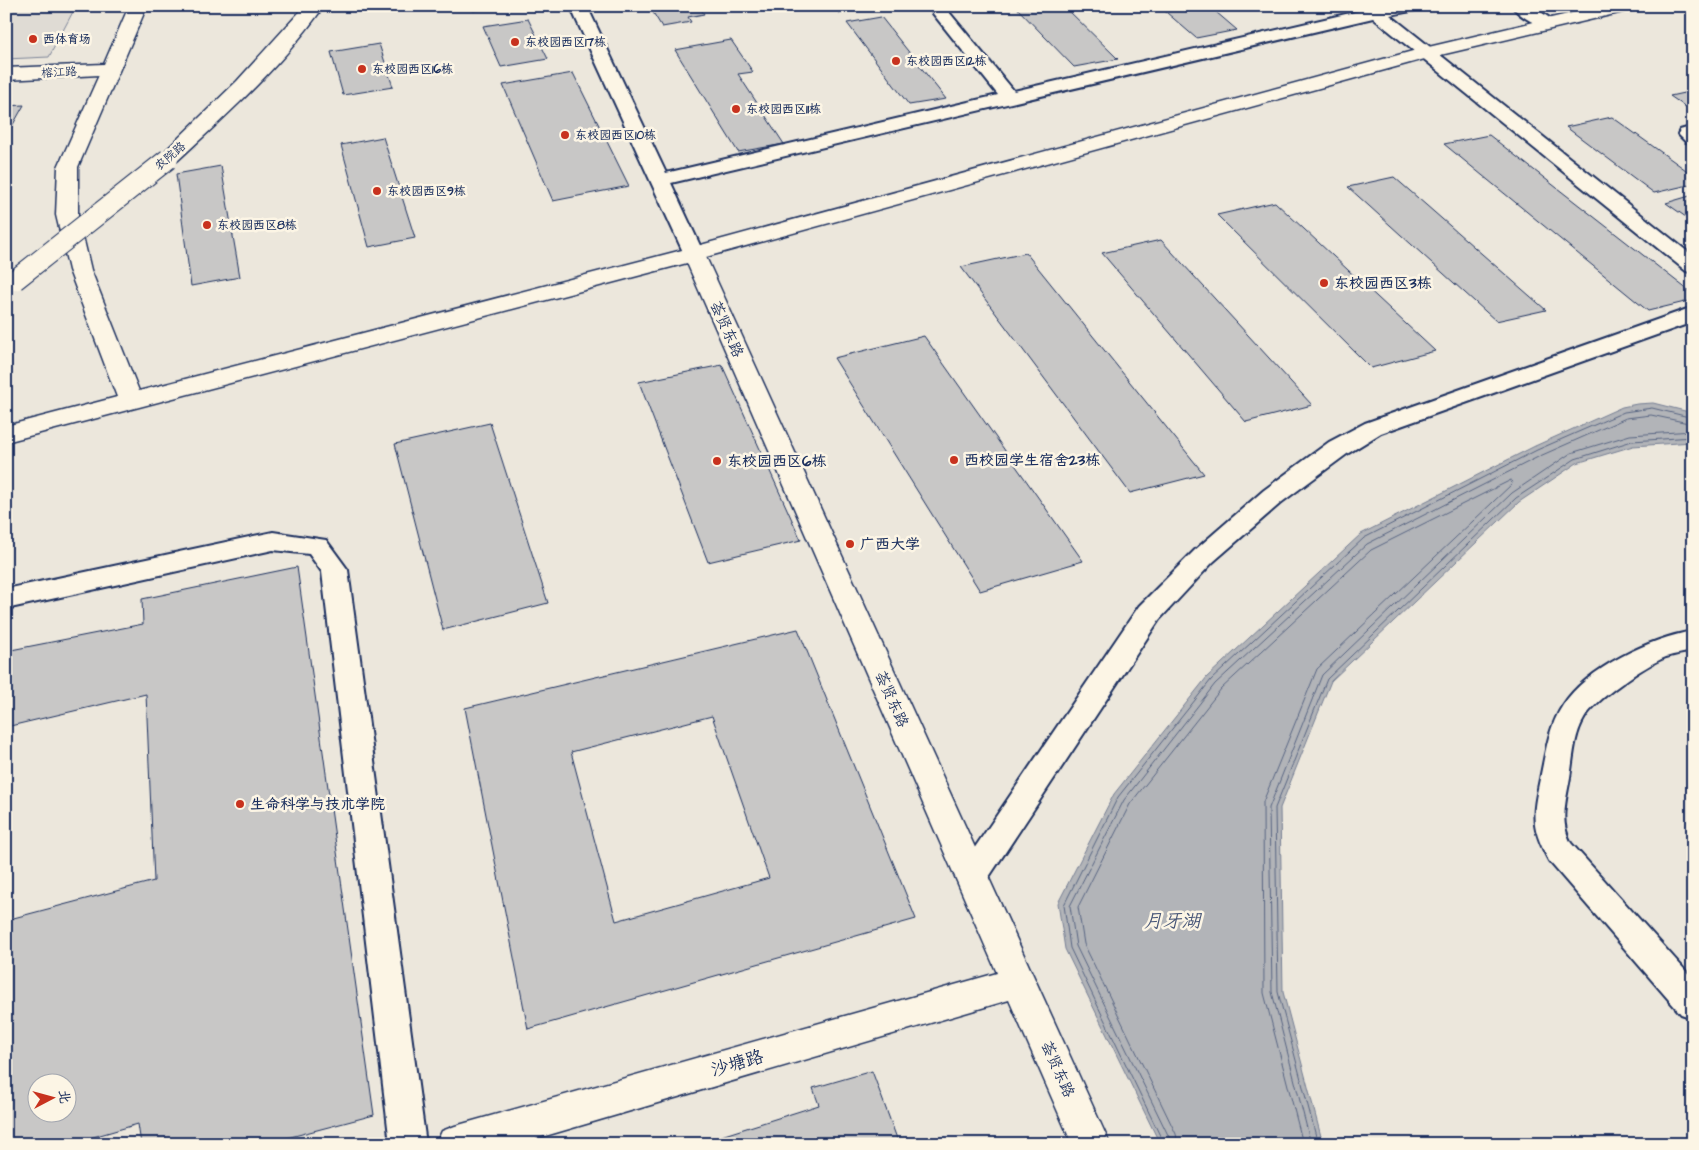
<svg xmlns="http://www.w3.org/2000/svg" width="1699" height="1150" font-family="'Architects Daughter','LXGW WenKai TC',sans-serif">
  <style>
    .built { fill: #ece7dc; fill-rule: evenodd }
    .green { fill: #dfdbd4; stroke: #7d8599 }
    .water { fill: #b2b4b8; stroke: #767f94 }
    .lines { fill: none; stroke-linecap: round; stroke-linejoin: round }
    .shore { stroke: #576482; stroke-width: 1 }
    .building { fill: #c8c7c6; stroke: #1b2f5e; fill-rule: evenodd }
    .service-casing { stroke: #1b2f5e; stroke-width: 4 }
    .minor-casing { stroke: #1b2f5e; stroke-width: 3 }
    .service { fill: #fcf5e5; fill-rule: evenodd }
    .minor { fill: #fcf5e5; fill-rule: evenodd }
    .minor-bridge-casing { stroke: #1b2f5e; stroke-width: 22; stroke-linecap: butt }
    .minor-bridge { stroke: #fcf5e5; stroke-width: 20 }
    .poi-dot { fill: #c8321e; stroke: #fcf5e5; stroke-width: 2 }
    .labels { text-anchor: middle; stroke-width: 5; stroke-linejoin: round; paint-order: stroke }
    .far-poi-label { font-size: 12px; font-weight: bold; fill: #1b2f5e; stroke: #fcf5e5; text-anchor: start }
    .far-street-label { font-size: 12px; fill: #1b2f5e; stroke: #fcf5e5 }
    .poi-label { font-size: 15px; font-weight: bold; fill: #1b2f5e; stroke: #fcf5e5; text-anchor: start }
    .street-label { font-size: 15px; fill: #1b2f5e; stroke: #fcf5e5 }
    .near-street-label { font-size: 18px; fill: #1b2f5e; stroke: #fcf5e5 }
    .near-water-label { font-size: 19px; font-style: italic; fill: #485779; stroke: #fcf5e5 }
  </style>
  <rect width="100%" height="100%" fill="#fcf5e5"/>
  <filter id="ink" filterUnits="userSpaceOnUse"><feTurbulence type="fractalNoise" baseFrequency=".02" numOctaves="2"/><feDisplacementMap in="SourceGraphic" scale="10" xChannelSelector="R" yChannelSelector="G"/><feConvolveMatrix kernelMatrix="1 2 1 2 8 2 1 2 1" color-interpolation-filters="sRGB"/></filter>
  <g filter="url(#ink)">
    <path class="built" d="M6,6H1693V1144H6ZM38,1082H68V1112H38Z"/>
    <polygon class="green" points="6,6 76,6 49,57 6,59"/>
    <polygon class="water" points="1653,403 1693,413 1693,442 1633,446 1577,463 1519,502 1331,681 1280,808 1283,992 1323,1144 1160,1144 1065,949 1058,903 1114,794 1207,677 1361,534 1535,446 1622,407 1637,404"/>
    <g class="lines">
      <g class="shore">
        <polyline points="1164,1144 1070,948 1064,905 1118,797 1211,680 1364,538 1537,450 1624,412 1652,408 1693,418"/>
        <polyline points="1170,1144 1169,1137 1076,946 1070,906 1124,800 1215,684 1367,544 1540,456 1626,418 1651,415 1693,424"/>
        <polyline points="1178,1144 1176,1134 1084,944 1078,907 1130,804 1221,689 1371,550 1511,480 1512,484 1317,669 1263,802 1264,993 1303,1144"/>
        <polyline points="1311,1144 1272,992 1269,808 1322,675 1512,493 1571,453 1630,435 1693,431"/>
        <polyline points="1318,1144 1278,992 1275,808 1327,679 1516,498 1575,459 1632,441 1693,437"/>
      </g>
    </g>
    <g class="building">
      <polygon points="471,6 504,6 473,11"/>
      <polygon points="649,6 699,6 704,14 688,17 691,22 662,27"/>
      <polygon points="834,6 870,6 872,8 839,13"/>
      <polygon points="1015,6 1064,6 1118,59 1074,67"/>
      <polygon points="1159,6 1209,6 1237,30 1196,38"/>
      <polygon points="881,17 946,99 909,105 847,23"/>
      <polygon points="528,19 548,59 501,67 483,26"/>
      <polygon points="731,40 753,72 738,74 784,144 738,152 675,50"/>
      <polygon points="379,44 393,87 343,95 331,52"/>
      <polygon points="573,73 629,186 553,201 503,85"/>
      <polygon points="1693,91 1693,112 1670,96"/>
      <polygon points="24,105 6,137 6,106"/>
      <polygon points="1612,117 1693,175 1693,184 1654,193 1566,127"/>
      <polygon points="1489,135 1693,294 1693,300 1648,311 1444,144"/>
      <polygon points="383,137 415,238 369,247 341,145"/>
      <polygon points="221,166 240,277 191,286 176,174"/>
      <polygon points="1394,177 1546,310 1496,321 1348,187"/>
      <polygon points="1693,195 1693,222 1666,203"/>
      <polygon points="1275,202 1435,351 1371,368 1217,215"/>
      <polygon points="1161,240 1312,405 1246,422 1102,253"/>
      <polygon points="1026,253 1204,474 1130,493 961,267"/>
      <polygon points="924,336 1083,561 980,591 834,358"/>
      <polygon points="722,365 801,540 708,562 639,382"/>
      <polygon points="490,423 548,603 443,630 395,444"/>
      <path d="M297,567L374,1115L264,1144H141L138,1124L69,1144H6V920L154,881L146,694L6,727V651L143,624L142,599ZM38,1082H68V1112H38Z"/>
      <path d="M798,629L916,919L528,1029L465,708ZM712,716L769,878L616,921L571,752Z"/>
      <polygon points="872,1071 899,1144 696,1144 819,1105 813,1088"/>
    </g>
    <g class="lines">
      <defs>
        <g id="service">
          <polygon points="570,6 587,6 666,173 998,95 927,6 944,6 1014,91 1376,7 1418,6 1416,10 1390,15 1693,256 1693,273 1686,271 1373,18 671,183 704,254 701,258 694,260 687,258 684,254"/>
          <path d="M1512,6H1532L1557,23L1554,27C1542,30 1519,16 1512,6Z"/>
          <polygon points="1687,128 1693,130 1693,144 1686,142 1678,134 1680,130"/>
          <polygon points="1693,307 1693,322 1381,433 1347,454 1282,502 1213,562 1159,620 983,886 972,890 961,886 956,877 961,868 1139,606 1195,550 1264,490 1329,442 1365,423"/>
          <polygon points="273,532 326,540 348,570 426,1144 390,1144 322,572 309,554 273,550 6,609 6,589"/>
          <path d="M1693,631V651C1684,653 1675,654 1666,657C1646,665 1594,700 1584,719C1573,737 1573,763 1569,783C1565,804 1560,823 1571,843L1693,979V1018L1681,1014L1549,861C1529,824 1533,813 1541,774C1546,750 1549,726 1563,705C1587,668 1651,638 1693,631Z"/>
        </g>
        <g id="minor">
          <polygon points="129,6 147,6 78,167 78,215 91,270 139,391 686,249 1420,49 1602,6 1635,6 1632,10 1432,57 706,257 1110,1144 1072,1144 1009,1000 518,1144 436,1144 442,1131 455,1126 997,973 687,263 6,442 6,426 117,397 69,270 56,215 58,167 99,75 6,80 6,68 104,64"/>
          <path d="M305,6H324C283,65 227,115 175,163L168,165L161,163L158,159L161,155L237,81Z"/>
        </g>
      </defs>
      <use href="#service" class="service-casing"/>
      <use href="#minor" class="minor-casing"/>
      <use href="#service" class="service"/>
      <use href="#minor" class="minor"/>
      <defs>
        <polyline id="minor-bridge" points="15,280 168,159"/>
      </defs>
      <use href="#minor-bridge" class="minor-bridge-casing"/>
      <use href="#minor-bridge" class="minor-bridge"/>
    </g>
  </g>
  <g class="poi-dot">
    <circle cx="33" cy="39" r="5"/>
    <circle cx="515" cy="42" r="5"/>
    <circle cx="896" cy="61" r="5"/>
    <circle cx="362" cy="69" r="5"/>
    <circle cx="736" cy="109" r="5"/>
    <circle cx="565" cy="135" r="5"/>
    <circle cx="377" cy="191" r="5"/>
    <circle cx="207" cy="225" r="5"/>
    <circle cx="1324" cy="283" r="5"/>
    <circle cx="954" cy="460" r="5"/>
    <circle cx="717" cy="461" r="5"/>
    <circle cx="850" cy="544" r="5"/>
    <circle cx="240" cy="804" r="5"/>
  </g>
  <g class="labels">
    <g class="far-poi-label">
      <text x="43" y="43">西体育场</text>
      <text x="525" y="46">东校园西区17栋</text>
      <text x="906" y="65">东校园西区12栋</text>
      <text x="372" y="73">东校园西区16栋</text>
      <text x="746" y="113">东校园西区11栋</text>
      <text x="575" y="139">东校园西区10栋</text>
      <text x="387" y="195">东校园西区9栋</text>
      <text x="217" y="229">东校园西区8栋</text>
    </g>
    <g class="far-street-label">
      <text transform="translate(59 72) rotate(-3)" y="4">榕江路</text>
      <text transform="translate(170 156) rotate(-41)" y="4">农院路</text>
    </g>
    <g class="poi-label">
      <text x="1334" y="288">东校园西区3栋</text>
      <text x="964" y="465">西校园学生宿舍23栋</text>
      <text x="727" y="466">东校园西区6栋</text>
      <text x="860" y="549">广西大学</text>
      <text x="250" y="809">生命科学与技术学院</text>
    </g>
    <g class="street-label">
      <text transform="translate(727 329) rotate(66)" y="5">荟贤东路</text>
      <text transform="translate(892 699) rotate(66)" y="5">荟贤东路</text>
      <text transform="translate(1058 1069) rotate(66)" y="5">荟贤东路</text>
    </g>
    <g class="near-street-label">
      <text transform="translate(737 1063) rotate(-16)" y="6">沙塘路</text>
    </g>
    <g class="near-water-label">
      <text x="1172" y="927">月牙湖</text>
    </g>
  </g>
  <rect width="1699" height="1150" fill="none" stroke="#fcf5e5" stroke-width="25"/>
  <rect x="12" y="12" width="1674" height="1125" fill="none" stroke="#1b2f5e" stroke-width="2" filter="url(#ink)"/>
  <g transform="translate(52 1098) rotate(84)"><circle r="24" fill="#fcf5e5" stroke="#a2a6af"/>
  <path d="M0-4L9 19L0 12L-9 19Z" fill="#c8321e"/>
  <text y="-8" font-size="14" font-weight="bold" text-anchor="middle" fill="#1b2f5e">北</text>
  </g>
</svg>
